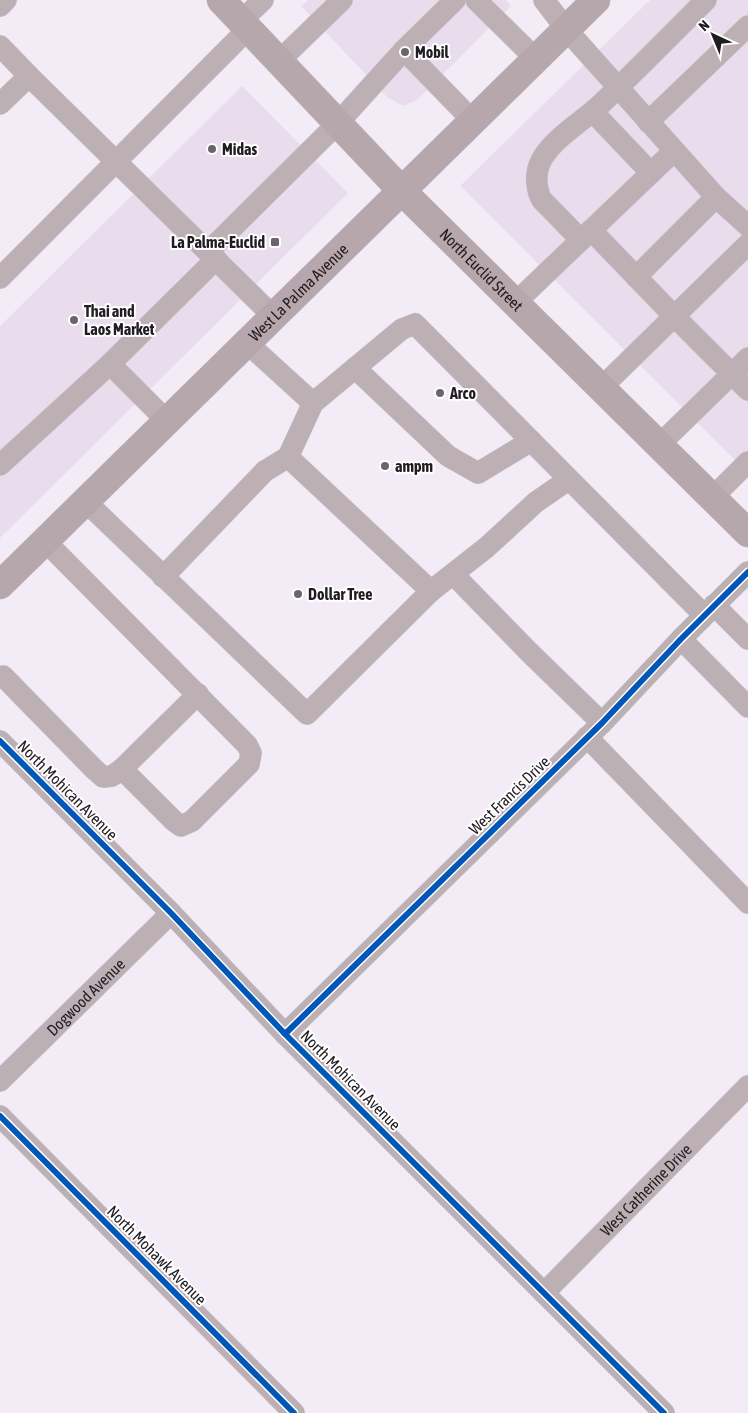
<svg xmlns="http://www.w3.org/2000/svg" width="748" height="1413" font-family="'Asap Condensed',sans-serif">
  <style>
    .built { fill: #e9dded }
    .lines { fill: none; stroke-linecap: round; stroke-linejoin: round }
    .minor-casing { stroke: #ccc7cf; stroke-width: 22 }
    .major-casing { stroke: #ccc7cf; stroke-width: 29 }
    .minor { stroke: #bdb0b5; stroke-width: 21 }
    .major { stroke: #b6a7ad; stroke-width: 28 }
    .cycleway-casing { stroke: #fff; stroke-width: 9 }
    .cycleway { stroke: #0057b8; stroke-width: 6 }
    .poi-dot { fill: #6a656c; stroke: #fff; stroke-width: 2 }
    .labels { text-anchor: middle; stroke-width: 4; stroke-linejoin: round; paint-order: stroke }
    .poi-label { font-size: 16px; font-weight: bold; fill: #201c22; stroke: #fff; text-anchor: start }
    .street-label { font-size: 16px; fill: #201c22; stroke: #fff }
  </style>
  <rect width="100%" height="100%" fill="#f3ecf6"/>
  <g class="built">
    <polygon points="308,0 506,0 511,6 417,100 403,106 387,97 301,6"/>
    <polygon points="650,0 748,0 748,473 460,186"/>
    <polygon points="242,86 348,193 0,538 0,326"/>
  </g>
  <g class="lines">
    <defs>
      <g id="minor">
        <polyline points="476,0 536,59"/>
        <polyline points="544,0 566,29 716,197 636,277"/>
        <polyline points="0,6 6,0"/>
        <polyline points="241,21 263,0"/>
        <polyline points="0,46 29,76"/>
        <polyline points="404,50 473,121"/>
        <polyline points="279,61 342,0"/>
        <polyline points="0,104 29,76 208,252 338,123 404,50 455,0"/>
        <polyline points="593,112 651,173"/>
        <polyline points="648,122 748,26"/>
        <polyline points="716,197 748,226"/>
        <polyline points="591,230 674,316 748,390"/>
        <path d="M581,240L542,200C536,190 535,174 540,163C550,140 582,122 600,105C636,71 671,35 706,0"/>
        <polyline points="208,252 274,317"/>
        <polyline points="0,278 248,29"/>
        <polyline points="515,303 674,151"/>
        <polyline points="247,343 313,403"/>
        <polyline points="110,364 167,421"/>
        <polyline points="355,368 448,456 478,473 531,441"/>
        <polyline points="601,388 748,244"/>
        <polyline points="659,445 748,358"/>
        <polyline points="0,465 110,364 216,259"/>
        <polyline points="712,498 748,462"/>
        <polyline points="85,501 307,714 431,591 487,547 536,502 568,480"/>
        <polyline points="453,574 530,653 602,723"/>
        <polyline points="163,577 265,471 288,457"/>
        <polyline points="431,591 288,457 313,403 402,329 415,324 704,615"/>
        <polyline points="714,605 748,639"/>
        <polyline points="681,639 748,707"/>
        <polyline points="3,676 94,769 103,777 112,776 122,769 174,821 181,826 192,821 249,764 251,753 247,745 45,541"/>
        <polyline points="587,737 748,903"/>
        <polyline points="0,741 171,913 285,1034 664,1413"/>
        <polyline points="122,769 198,694"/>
        <polyline points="285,1034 602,723 681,639 748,572"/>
        <path id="s1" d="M0,1081L171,913"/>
        <polyline points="0,1116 294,1413"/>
        <path id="s2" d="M544,1293L748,1086"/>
      </g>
      <g id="major">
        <path id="s3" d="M221,0L402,191L748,533"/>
        <path id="s4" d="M0,585L596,0"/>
      </g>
    </defs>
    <use href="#minor" class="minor-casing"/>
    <use href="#major" class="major-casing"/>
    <use href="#minor" class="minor"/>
    <use href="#major" class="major"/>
    <defs>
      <g id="cycleway">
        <polyline points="0,741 171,913 285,1034 664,1413"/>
        <polyline points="285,1034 602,723 681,639 748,572"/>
        <polyline points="0,1116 294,1413"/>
      </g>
    </defs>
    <use href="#cycleway" class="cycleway-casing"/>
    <use href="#cycleway" class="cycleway"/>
  </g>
  <g class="poi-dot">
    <circle cx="405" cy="52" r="5"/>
    <circle cx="212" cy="149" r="5"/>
    <rect x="270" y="237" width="10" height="10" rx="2.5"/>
    <circle cx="74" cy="320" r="5"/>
    <circle cx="440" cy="393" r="5"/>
    <circle cx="385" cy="466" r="5"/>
    <circle cx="298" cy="594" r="5"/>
  </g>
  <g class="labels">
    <g class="poi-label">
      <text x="415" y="58">Mobil</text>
      <text x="222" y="155">Midas</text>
      <text x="265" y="248" text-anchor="end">La Palma-Euclid</text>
      <text x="84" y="317">Thai and<tspan x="84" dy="18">Laos Market</tspan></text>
      <text x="450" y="399">Arco</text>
      <text x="395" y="472">ampm</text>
      <text x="308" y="600">Dollar Tree</text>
    </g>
    <g class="street-label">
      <text dy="6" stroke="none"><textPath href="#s3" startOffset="375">North Euclid Street</textPath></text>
      <text dy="6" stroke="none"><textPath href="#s4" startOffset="418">West La Palma Avenue</textPath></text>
      <text transform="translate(68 790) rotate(45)" y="6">North Mohican Avenue</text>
      <text transform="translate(509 795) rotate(-44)" y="6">West Francis Drive</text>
      <text dy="6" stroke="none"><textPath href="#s1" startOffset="120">Dogwood Avenue</textPath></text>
      <text transform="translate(351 1080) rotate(45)" y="6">North Mohican Avenue</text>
      <text dy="6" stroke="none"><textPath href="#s2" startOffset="145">West Catherine Drive</textPath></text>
      <text transform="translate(157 1255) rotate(45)" y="6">North Mohawk Avenue</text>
    </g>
  </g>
  <g transform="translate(713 35) rotate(316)" stroke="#ffffff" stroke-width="4" paint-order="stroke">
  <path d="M0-4L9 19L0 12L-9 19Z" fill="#201c22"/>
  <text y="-8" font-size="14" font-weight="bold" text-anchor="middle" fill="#201c22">N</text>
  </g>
</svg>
